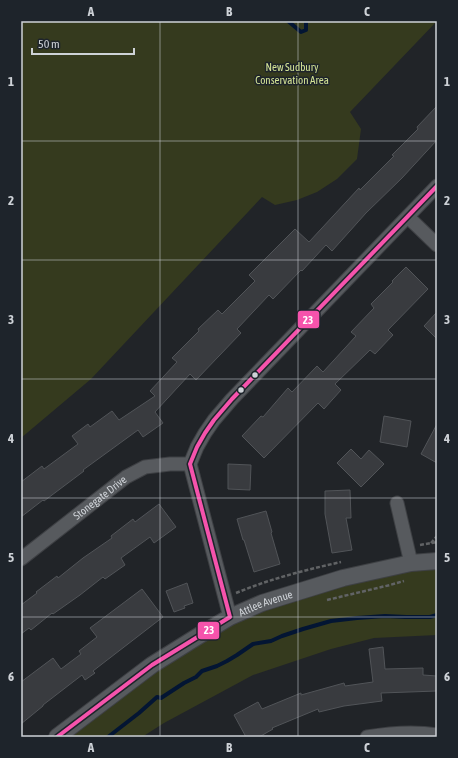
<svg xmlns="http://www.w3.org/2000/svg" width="458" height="758" font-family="'Asap Condensed',sans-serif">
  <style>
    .green { fill: #353a1e }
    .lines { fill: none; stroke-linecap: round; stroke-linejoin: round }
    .stream { stroke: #031533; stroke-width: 4 }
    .building { fill: #393b3f; stroke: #515458 }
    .minor-casing { stroke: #3e4044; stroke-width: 15 }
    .tertiary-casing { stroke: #3e4044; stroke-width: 18 }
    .path { stroke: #616365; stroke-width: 2.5; stroke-dasharray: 4 2; stroke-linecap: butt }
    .minor { stroke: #575a5e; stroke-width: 13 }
    .tertiary { stroke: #575a5e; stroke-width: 16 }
    .bus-1-casing { stroke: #1e242b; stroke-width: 7 }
    .bus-1 { stroke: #f653ac; stroke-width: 4 }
    .grid { fill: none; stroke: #ced2d7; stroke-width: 1; stroke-opacity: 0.55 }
    .bus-dot { fill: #ced2d7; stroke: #1e242b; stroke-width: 1.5 }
    .labels { text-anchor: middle; stroke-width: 3; stroke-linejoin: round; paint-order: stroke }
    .park-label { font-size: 11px; fill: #d4e395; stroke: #1e242b }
    .street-label { font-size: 11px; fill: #ced2d7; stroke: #1e242b }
    .line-badge { stroke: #1e242b; stroke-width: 1.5 }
    .badge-label { font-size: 11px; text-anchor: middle; font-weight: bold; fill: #fff }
    .neatline { fill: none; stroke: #ced2d7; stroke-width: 1.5 }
    .grid-label { font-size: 13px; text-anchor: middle; font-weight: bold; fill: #ced2d7 }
  </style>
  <rect width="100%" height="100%" fill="#212428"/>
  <g class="green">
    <polygon points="21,21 437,21 350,112 361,129 357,159 337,179 317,192 297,200 275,205 262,197 91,379 21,438"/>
    <polygon points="437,560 437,635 374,638 331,649 253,675 164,723 142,737 56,737 229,616"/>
  </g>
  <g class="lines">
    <g class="stream">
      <polyline points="288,21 301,32 306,30 306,21"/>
      <polyline points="108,737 139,713 157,697 161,698 184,683 196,677 202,671 217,666 227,661 237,655 253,644 271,641 282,636 303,629 331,621 357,618 385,616 406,617 430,617 437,615"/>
    </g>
  </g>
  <g class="building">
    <polygon points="437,106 437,140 402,178 366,213 332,251 326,245 302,271 301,270 273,299 269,295 237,329 241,333 196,380 190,374 155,412 163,423 143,437 138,430 83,470 84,471 44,501 43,500 21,517 21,482 42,466 44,469 78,444 72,436 88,424 90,427 112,411 119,420 155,396 150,391 177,362 172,358 199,331 198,329 218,310 222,314 255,281 249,275 295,229 309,242 359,188 360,190 394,156 392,155 418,129 417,127"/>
    <polygon points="406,267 428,289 388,330 393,335 375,354 370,350 335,384 341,390 324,409 318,403 264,458 242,436 261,416 263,417 288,388 292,392 317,366 323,372 356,336 351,332 374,308 371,304 393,282 392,281"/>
    <polygon points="437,312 437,339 424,326"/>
    <polygon points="384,416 411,421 407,447 380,442"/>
    <polygon points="437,424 437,463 421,454"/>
    <polygon points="351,449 361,459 369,450 384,464 361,487 337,463"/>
    <polygon points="228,464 251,465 250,490 228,489"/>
    <polygon points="350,490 351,518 346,518 352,550 332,553 325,514 325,491"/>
    <polygon points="159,504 176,527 154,543 150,537 121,558 125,565 105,579 103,577 80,595 53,614 52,613 31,630 29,628 21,634 21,605 37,593 36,592 57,576 58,578 83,558 112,538 111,536 133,519 135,522"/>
    <polygon points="266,511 272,532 271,533 280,564 254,572 244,540 243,540 237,519"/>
    <polygon points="187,583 193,603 184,606 185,608 174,612 166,591"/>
    <polygon points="142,589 163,617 102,664 93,671 95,673 85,680 82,675 43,705 43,706 21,724 21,682 53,658 61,669 81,654 79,651 97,637 90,628"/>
    <polygon points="383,647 385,669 423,668 423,675 437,676 437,691 381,693 382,701 344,706 319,712 318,709 272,728 273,729 259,737 246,737 234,715 258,702 262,709 301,693 301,695 344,683 345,686 373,682 369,649"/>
  </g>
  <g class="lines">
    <defs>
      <g id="minor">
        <polyline points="408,217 437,245"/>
        <polyline points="397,503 411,563"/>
        <path id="s1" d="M21,559L126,477L145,467L170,464H190"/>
        <polyline points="230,617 190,464 197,447 205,433 214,420 232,399 437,186"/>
        <path d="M367,737C390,733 414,731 437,735"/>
      </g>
      <g id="tertiary">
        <path id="s2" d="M57,737L152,665L200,635L230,617L262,603L343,578L411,563L437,561"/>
      </g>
    </defs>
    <use href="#minor" class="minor-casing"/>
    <use href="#tertiary" class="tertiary-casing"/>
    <g class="path">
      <polyline points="431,543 437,536"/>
      <polyline points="420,545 437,542"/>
      <path d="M236,593C270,579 305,570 341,562"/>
      <polyline points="327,600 390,585 404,581"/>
    </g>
    <use href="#minor" class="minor"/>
    <use href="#tertiary" class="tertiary"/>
    <defs>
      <polyline id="bus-1" points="57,737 152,665 230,617 190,464 197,447 205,433 214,420 232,399 437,186"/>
    </defs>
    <use href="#bus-1" class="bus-1-casing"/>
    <use href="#bus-1" class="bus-1"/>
  </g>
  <path class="grid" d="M160,21V737M298,21V737M21,141H437M21,260H437M21,379H437M21,498H437M21,617H437"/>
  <g class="bus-dot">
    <circle cx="255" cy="375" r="3.5"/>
    <circle cx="241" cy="390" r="3.5"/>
  </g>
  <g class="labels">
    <g class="park-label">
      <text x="292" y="71">New Sudbury<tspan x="292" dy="13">Conservation Area</tspan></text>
    </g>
    <g class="street-label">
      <text dy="4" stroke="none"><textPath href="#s1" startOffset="100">Stonegate Drive</textPath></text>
      <text dy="4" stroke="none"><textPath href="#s2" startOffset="249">Attlee Avenue</textPath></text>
    </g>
  </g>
  <g class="line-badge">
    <rect x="297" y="310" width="23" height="19" rx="4" fill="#f653ac"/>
    <rect x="197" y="621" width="23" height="19" rx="4" fill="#f653ac"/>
  </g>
  <g class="badge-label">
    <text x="308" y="324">23</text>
    <text x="209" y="634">23</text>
  </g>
  <rect width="458" height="758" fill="none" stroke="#1e242b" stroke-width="44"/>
  <path d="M32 48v6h102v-6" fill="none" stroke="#ced2d7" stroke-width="2"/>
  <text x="38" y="48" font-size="12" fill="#ced2d7" stroke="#1e242b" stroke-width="3" paint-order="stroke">50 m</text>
  <rect x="22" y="22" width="414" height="714" class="neatline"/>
  <g class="grid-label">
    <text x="91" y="16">A</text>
    <text x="229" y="16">B</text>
    <text x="367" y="16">C</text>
    <text x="11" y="86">1</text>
    <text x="447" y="86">1</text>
    <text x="11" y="205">2</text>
    <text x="447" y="205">2</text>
    <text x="11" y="324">3</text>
    <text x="447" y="324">3</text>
    <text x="11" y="443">4</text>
    <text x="447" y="443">4</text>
    <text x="11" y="562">5</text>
    <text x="447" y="562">5</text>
    <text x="11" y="681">6</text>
    <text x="447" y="681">6</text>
    <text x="91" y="752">A</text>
    <text x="229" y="752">B</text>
    <text x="367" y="752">C</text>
  </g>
</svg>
